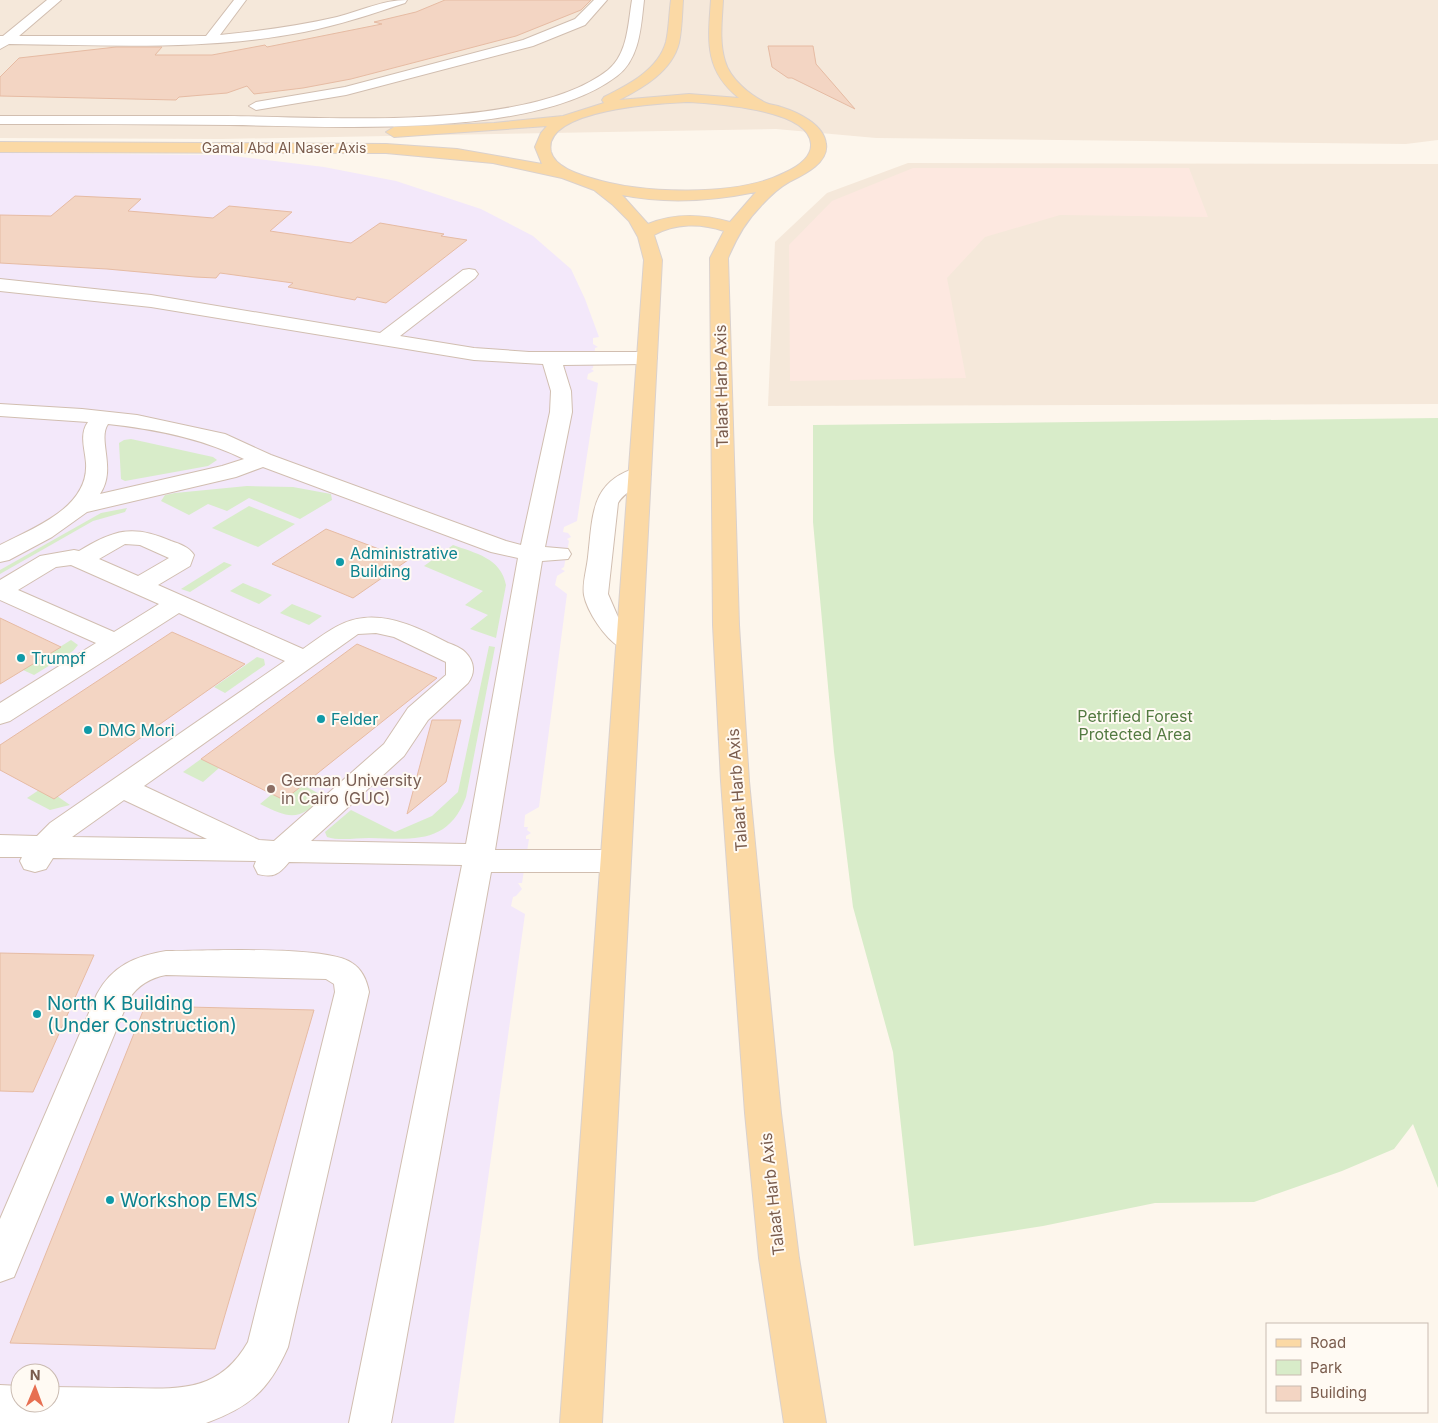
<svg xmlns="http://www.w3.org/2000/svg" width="1438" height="1423" font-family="Inter,sans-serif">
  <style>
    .residential { fill: #f5e8da }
    .commercial { fill: #fde8e0 }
    .education { fill: #f3e8fa; fill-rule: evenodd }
    .green { fill: #d8ecc9 }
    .building { fill: #f3d5c3; stroke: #e6bba3 }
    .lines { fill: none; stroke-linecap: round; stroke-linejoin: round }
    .minor-casing { stroke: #d1beb0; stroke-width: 2 }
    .major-casing { stroke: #dad1cd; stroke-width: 2 }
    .minor { fill: #fff; fill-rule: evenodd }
    .major { fill: #fbd9a5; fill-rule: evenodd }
    .culture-dot { fill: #0f9aa8; stroke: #fffaf3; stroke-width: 2 }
    .education-dot { fill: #8d6e63; stroke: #fffaf3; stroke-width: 2 }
    .labels { text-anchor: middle; stroke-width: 4; stroke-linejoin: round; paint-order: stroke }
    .far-street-label { font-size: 14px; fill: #7a5c4d; stroke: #fffaf3 }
    .street-label { font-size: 16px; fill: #7a5c4d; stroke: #fffaf3 }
    .culture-label { font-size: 16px; fill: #0d838f; stroke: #fffaf3; text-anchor: start }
    .park-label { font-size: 16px; fill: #537a41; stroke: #fffaf3 }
    .education-label { font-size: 16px; fill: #785e54; stroke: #fffaf3; text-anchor: start }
    .near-culture-label { font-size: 19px; fill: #0d838f; stroke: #fffaf3; text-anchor: start }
  </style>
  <rect width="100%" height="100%" fill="#fdf6ec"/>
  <g class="residential">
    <polygon points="0,0 1438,0 1438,140 1406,144 876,138 776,129 221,139 0,138"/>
    <polygon points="908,163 1438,164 1438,404 768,406 775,242 827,193"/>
  </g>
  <polygon class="commercial" points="913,168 1189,168 1208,217 1060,215 985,237 947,278 966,378 790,381 789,245 832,201"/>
  <path class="education" d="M0,153L225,155L324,167L396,181L481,209L533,236L571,269L585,299L599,337L593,338V344L598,347L595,348L593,368L591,369L594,371L588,374L587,379L598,383L577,521L564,527L563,532L568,533L571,537L567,539L569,541L564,567L561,569L565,571L557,576L555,585L567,594L539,807L525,815L524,827H528L527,830L531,833L526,836V839H529L522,883H518L522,889L516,896L513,897L511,906L525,914L454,1423H0ZM20,1373H50V1403H20Z"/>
  <g class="green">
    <polygon points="1438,418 1438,1188 1413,1124 1394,1149 1342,1171 1254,1202 1155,1203 1043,1226 914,1246 893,1052 853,907 834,752 813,522 813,425"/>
    <polygon points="131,439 213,457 217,460 208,466 125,481 121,479 119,443 124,440"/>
    <polygon points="247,486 293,487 331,494 332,500 300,519 249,498 227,511 208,504 189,515 161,501 165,495 175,493"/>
    <polygon points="249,506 295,524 258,547 212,528"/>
    <polygon points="127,508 125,512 93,521 0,574 0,570 101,513"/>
    <path d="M453,545C475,553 501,558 506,585L496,638L470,629L488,615L465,605L483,591L424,566Z"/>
    <polygon points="224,562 232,565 190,592 181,589"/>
    <polygon points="243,583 272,595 259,604 230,591"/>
    <polygon points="292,604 322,616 309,625 280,613"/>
    <polygon points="71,640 78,645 73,651 34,675 23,670"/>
    <path d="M489,646L495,647L466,797C448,845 413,839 369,838C356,838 339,841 327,837L325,832L351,810L395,832L432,816L458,792Z"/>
    <polygon points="257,657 264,659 265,665 225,693 214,687"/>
    <polygon points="201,759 219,768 203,782 183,772"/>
    <path d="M303,785L325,797C298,820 292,820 260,804L272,794L284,800Z"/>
    <polygon points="39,790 57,796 70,805 50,810 27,798"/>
  </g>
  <g class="building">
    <polygon points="445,0 591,0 581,10 516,36 351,79 303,88 254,94 247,86 227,93 179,97 176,100 0,96 0,77 19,58 116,47 162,47 155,55 212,55 265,45 267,47 382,24 374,22 416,12"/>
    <polygon points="768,46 813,46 816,64 855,109 792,78 788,78 772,67"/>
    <polygon points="75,196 141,199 128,211 213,218 229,206 292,212 270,231 351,243 380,223 444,234 441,236 467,240 386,303 357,297 355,300 288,287 293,283 220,273 216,278 195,277 107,269 0,263 0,215 51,216"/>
    <polygon points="326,529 334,532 408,560 353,598 272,564"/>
    <polygon points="0,618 61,647 0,684"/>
    <polygon points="172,632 245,664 54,799 0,770 0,745"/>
    <polygon points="357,644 437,678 284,800 201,759"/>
    <polygon points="432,720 461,720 446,782 407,814"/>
    <polygon points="0,953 94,955 33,1092 0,1091"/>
    <polygon points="145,1006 314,1010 215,1349 10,1343"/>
  </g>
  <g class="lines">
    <defs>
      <g id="minor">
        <path d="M47,0H61L19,36H206L234,0H246L220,35C260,31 298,26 337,17C361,11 382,0 407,0L405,3C372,14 339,25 304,32C207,51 107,45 9,44L0,49V36H3Z"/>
        <polygon points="594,0 607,0 585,25 533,46 346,95 256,110 249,106 256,102 345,87 523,40 575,19"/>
        <path d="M632,0H644C641,26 640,59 617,76C533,140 334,126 230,125C153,124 77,124 0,124V116C76,116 151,116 227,116C326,117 529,132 608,70C628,54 628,23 632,0Z"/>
        <path d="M469,269L475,270L478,274L475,278L400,336L474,348L529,352H647L654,354L657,358L654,362L647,364L563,365L571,391L572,412L545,547L568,549L571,554L568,559L542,561L495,850H615L626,853L630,861L626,869L615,872H491L391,1423H349L462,865L289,862C279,874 274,878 258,874L254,866L256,861L53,858L46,869L35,872L24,869L20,861L22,857H0V835L37,836L50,823L285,661L179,613L10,721L0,724V703L96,643L0,600V580L40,556L74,550L79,551C113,530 133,524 171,541C180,544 189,547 194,555L190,566L158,585L303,649C322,636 340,620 364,618C393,615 423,630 448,643C454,645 461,648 465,652C474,661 476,672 468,683L428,720L404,756L311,841L466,844L518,558L491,552L263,467L236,477L87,512L52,537L9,560L0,562V545C33,528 89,508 86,463C85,449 79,434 88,422L0,416V404L82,409L137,415L225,434L271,455L506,541L521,545L550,412L551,391L543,364L474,360L151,307L0,291V279L151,295L380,333L463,270ZM108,424C155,429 201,438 244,459L222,466L100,494C117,469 97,440 108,424ZM125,544L140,545L169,558L138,576L99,559ZM71,565L159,604L114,632L18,590L56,567ZM376,633L394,637L446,662V675L408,708L384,744L274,841L259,840L144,786L358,634ZM124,800L207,839L72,837Z"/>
        <path d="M640,467L648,469L651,474C642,487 626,489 618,503L608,594L618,617L642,642L638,648C632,649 626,651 620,647C605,639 587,611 584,595C582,584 587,568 588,557C593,515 590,480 640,467Z"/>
        <path d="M166,951C204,951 326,945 352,963C362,969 367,981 369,992L288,1347C269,1390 250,1407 206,1423H0V1385L20,1386V1403H50V1387C76,1387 101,1388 127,1388C178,1389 219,1393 248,1342L335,992L334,984L326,979L166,975C150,978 138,985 129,999L14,1277L0,1282V1219L97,994C112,966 135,956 166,951Z"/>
      </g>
      <path id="major" d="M671,0H683C682,14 682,29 679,43C672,71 643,88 619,100L689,94L739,98C704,70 708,41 711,0H723C722,20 719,42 725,61C730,79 750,95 766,103C770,105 776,105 781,107C797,112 824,124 826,144C829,163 803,175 789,182C778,188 768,198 760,207C745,222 736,239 728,258L739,625L749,781L781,1113L799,1258L826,1423H784L759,1258L745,1113L721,781L713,625L710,258L724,231C701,223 675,223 654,235L662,260L602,1423H560L644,260L638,237L629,221L613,205L594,190L562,178L493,163L386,153L0,152V142L386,144L457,149L542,164L535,147L541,133L547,126L394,137L386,132L394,127L494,123L563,116L604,103L602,100L604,97C628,85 658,70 666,42C669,29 669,14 671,0ZM689,102C715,104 809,109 811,144C812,158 795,168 784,173C737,197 641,194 591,178C578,174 555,167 551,152C541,109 663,103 689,102ZM756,192L730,222C702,214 675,213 648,224L622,195C666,204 712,201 756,192Z"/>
    </defs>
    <use href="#minor" class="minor-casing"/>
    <use href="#major" class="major-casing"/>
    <use href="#minor" class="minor"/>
    <use href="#major" class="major"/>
  </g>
  <g class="culture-dot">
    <circle cx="340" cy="562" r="5"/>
    <circle cx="21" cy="658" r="5"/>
    <circle cx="321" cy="719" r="5"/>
    <circle cx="88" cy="730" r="5"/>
    <circle cx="37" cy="1014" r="5"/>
    <circle cx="110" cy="1200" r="5"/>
  </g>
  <circle class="education-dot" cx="271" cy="789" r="5"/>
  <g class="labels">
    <g class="far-street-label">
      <text x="284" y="153">Gamal Abd Al Naser Axis</text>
    </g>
    <g class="street-label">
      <text transform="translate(721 386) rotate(-91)" y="6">Talaat Harb Axis</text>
      <text transform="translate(737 790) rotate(-94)" y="6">Talaat Harb Axis</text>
      <text transform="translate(772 1194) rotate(-96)" y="6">Talaat Harb Axis</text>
    </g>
    <g class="culture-label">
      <text x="350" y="559">Administrative<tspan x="350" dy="18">Building</tspan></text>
      <text x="31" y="664">Trumpf</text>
      <text x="331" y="725">Felder</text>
      <text x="98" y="736">DMG Mori</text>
    </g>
    <g class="park-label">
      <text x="1135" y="722">Petrified Forest<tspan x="1135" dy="18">Protected Area</tspan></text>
    </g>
    <g class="education-label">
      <text x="281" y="786">German University<tspan x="281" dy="18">in Cairo (GUC)</tspan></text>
    </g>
    <g class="near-culture-label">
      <text x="47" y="1010">North K Building<tspan x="47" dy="22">(Under Construction)</tspan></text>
      <text x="120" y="1207">Workshop EMS</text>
    </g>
  </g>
  <rect x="1266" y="1323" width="162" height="90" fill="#fffaf3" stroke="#cabbb1"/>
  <rect x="1276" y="1339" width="25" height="8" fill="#fbd9a5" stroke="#cabbb1"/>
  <text x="1310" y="1348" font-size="15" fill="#7a5c4d">Road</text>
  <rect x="1276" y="1360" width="25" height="15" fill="#d8ecc9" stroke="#cabbb1"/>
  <text x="1310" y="1373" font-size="15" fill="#7a5c4d">Park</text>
  <rect x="1276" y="1386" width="25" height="15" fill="#f3d5c3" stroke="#cabbb1"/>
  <text x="1310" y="1398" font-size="15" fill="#7a5c4d">Building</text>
  <g transform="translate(35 1388) rotate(1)"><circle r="24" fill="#fffaf3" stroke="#cabbb1"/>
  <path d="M0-4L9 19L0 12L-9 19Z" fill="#e76f51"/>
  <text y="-8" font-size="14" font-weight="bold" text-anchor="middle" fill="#7a5c4d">N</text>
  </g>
</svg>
